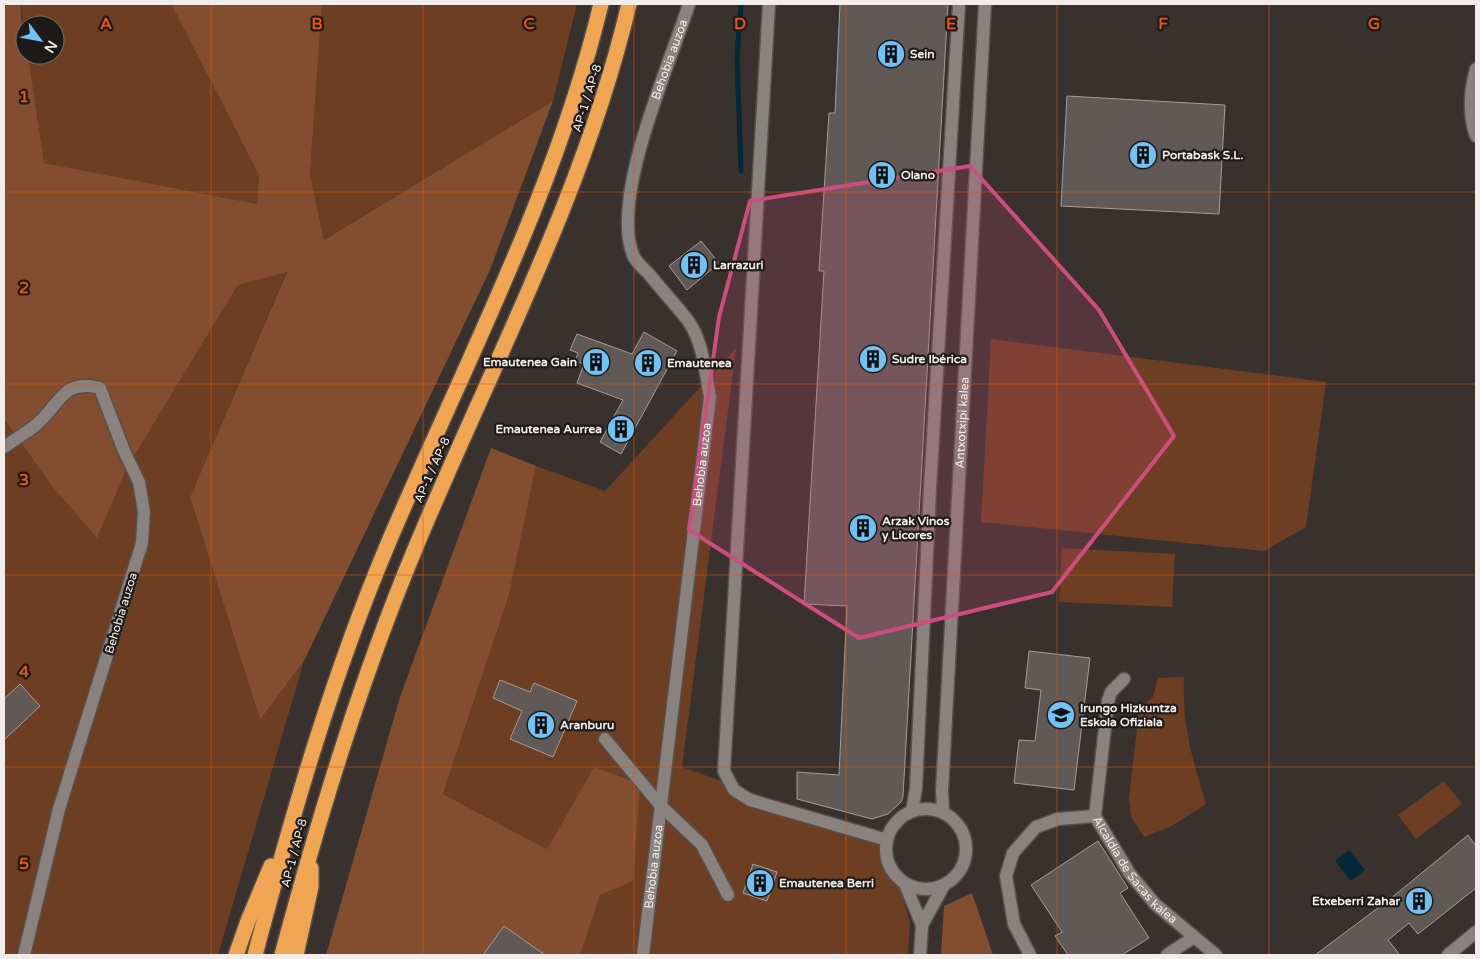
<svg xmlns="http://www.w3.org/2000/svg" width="1480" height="959" font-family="'Varela Round',sans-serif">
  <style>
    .green { fill: #6d3e22 }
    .forest { fill: #834e2f }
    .water { fill: #032838 }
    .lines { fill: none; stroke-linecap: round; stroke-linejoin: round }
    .stream { stroke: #032838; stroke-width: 5 }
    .building { fill: #605955; stroke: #a49d98 }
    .minor-casing { stroke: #56504d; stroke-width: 15 }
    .highway-casing { stroke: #56504d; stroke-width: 18 }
    .minor { stroke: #89827e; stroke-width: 12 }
    .highway { stroke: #efa551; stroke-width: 15 }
    .marked { fill: #ce4d7f; fill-opacity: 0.2; stroke: #ce4d7f; stroke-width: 4; stroke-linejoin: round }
    .grid { fill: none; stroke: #e8590c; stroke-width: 1; stroke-opacity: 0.55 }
    .labels { text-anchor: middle; stroke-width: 4.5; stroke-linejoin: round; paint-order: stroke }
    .poi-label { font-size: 12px; font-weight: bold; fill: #f2edeb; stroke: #1d1a18; text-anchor: start }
    .street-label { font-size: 12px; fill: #f2edeb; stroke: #1d1a18 }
    .grid-label { font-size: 16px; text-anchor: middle; font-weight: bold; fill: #e8590c; stroke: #1d1a18; stroke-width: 4.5; stroke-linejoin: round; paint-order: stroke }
  </style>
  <rect width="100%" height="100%" fill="#38312e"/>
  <g class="green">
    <polygon points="20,4 171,4 259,175 257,204 43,163 28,55 55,55 55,25 25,25 25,36"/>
    <polygon points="322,4 577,4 553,101 324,240 310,174"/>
    <polygon points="287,271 190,497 260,720 304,661 218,955 4,955 4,419 51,485 97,537 128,466 238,285"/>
    <polygon points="991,339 1326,382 1306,527 1264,551 981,522"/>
    <polygon points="736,348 682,767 887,840 910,923 908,955 580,955 600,895 594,767 547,849 443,794 509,595 536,466 605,491"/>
    <polygon points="1062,548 1175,554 1172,607 1059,602"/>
    <path d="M1184,677C1182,727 1192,757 1206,804L1170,827L1144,837L1131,817L1129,799L1139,710L1153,697L1158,678Z"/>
    <polygon points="1444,781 1462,804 1416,839 1398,815"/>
  </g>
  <g class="forest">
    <polygon points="4,4 20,4 25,55 28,55 44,163 257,204 259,175 171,4 322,4 310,174 324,240 553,101 490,270 304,661 260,720 190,497 287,272 238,285 128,466 97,538 51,485 4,419"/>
    <polygon points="491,448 536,466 509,595 443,794 547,849 594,767 640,784 633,881 600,895 580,955 326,955 400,697"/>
    <polygon points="972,893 993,955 941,955 944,906"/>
  </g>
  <polygon class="water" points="1349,850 1365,870 1351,881 1335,861"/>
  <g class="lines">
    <polyline class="stream" points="741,4 737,57 741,171"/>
  </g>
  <g class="building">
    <polygon points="840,4 948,4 903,796 901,802 888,814 872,819 797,799 797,772 839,775 847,606 804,604 824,271 819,271 829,113 835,113"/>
    <polygon points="1067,96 1225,105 1219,214 1061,206"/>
    <polygon points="701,241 719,263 687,290 669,266"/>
    <polygon points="644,332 677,351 621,454 600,442 623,400 577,383 584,364 575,361 578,353 570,350 577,334 632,354"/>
    <polygon points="1029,651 1090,658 1074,790 1014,783 1019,740 1035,741 1041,690 1025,688"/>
    <polygon points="500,680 530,692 534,683 577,701 553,757 510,739 522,711 493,698"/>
    <polygon points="20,684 40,706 4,740 4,699"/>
    <polygon points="1468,835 1476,846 1476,888 1418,934 1409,923 1388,940 1400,955 1315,955 1390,899"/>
    <polygon points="1098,841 1128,888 1120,893 1149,938 1122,955 1068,955 1055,936 1062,932 1031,885"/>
    <polygon points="753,864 777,872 767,901 743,893"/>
    <polygon points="504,926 545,955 483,955"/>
  </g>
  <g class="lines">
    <defs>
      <g id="minor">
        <polyline points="769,4 724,771 734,790 750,800 887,840"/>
        <path d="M1476,69C1470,91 1468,114 1476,136"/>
        <path d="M4,447C14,440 26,433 36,425C60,405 62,378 100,388L124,451L139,482L144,512L142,543L59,809L24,955"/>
        <path id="s1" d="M1124,679L1111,692L1108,701L1095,816L1130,874L1155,904L1216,955"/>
        <polyline points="605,739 660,805 702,845 728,895"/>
        <circle cx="926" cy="849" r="40"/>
        <polyline points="912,811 916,788 930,488 959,4"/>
        <path id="s2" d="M943,812L942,791L985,4"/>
        <polyline points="905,884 922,925 920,955"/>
        <polyline points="922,925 944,885"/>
        <path id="s3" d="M643,955L710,397C705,371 703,339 686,318C674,303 661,289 649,274C644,269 637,263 634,257C608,200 671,62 689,4"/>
        <polyline points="1030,955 1014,924 1006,876 1013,853 1036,827 1058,819 1095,816"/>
        <polyline points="1167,955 1194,937"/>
        <polyline points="1448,955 1476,932"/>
      </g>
      <g id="highway">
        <polyline points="236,955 248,921 271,866"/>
        <path d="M255,955C293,812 332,676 390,539C465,363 556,191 601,4"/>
        <path d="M282,955C319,817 360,681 415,549C490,368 584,195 629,4"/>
        <polyline points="296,955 311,887 311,868"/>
      </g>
    </defs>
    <use href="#minor" class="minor-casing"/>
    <use href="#highway" class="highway-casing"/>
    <use href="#minor" class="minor"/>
    <use href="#highway" class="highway"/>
  </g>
  <path class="marked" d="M970,166L1099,310L1174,436L1052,592L859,638L689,530L719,317L750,201Z"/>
  <path class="grid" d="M211,4V955M423,4V955M634,4V955M846,4V955M1057,4V955M1269,4V955M4,192H1476M4,384H1476M4,575H1476M4,767H1476"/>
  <defs>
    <symbol id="building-disc" viewBox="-11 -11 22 22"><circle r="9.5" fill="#70c1f4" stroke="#1d1a18"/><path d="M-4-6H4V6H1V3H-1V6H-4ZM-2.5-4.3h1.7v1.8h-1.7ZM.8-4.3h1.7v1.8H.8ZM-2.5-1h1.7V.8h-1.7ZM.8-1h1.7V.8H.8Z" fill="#111"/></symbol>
    <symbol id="school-disc" viewBox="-11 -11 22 22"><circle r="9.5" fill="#70c1f4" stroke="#1d1a18"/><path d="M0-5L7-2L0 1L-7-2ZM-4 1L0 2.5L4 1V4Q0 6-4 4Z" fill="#111"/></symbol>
  </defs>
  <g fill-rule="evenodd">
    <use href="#building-disc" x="875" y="38" width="32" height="32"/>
    <use href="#building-disc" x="1127" y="139" width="32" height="32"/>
    <use href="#building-disc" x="866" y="159" width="32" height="32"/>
    <use href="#building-disc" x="678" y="249" width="32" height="32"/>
    <use href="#building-disc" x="857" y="343" width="32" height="32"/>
    <use href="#building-disc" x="580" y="346" width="32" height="32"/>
    <use href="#building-disc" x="632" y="347" width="32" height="32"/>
    <use href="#building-disc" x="605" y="413" width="32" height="32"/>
    <use href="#building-disc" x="847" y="512" width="32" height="32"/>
    <use href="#school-disc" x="1045" y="699" width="32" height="32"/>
    <use href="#building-disc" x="525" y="709" width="32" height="32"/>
    <use href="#building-disc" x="744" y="867" width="32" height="32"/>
    <use href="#building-disc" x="1403" y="885" width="32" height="32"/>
  </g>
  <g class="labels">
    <g class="poi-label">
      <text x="910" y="58">Sein</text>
      <text x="1162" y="159">Portabask S.L.</text>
      <text x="901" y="179">Olano</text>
      <text x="713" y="269">Larrazuri</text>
      <text x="892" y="363">Sudre Ibérica</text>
      <text x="577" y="366" text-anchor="end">Emautenea Gain</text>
      <text x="667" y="367">Emautenea</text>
      <text x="602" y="433" text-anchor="end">Emautenea Aurrea</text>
      <text x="882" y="525">Arzak Vinos<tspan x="882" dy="14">y Licores</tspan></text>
      <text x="1080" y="712">Irungo Hizkuntza<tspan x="1080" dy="14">Eskola Ofiziala</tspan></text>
      <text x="560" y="729">Aranburu</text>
      <text x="779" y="887">Emautenea Berri</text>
      <text x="1400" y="905" text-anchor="end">Etxeberri Zahar</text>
    </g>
    <g class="street-label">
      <text dy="4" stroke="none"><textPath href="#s3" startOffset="930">Behobia auzoa</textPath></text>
      <text transform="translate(587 98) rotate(-72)" y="4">AP-1 / AP-8</text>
      <text dy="4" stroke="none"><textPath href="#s2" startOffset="390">Antxotxipi kalea</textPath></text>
      <text dy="4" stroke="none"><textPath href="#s3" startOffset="494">Behobia auzoa</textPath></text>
      <text transform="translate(432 470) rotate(-66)" y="4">AP-1 / AP-8</text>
      <text transform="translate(121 613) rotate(-73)" y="4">Behobia auzoa</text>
      <text transform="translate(294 853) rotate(-75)" y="4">AP-1 / AP-8</text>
      <text dy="4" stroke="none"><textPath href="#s3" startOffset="89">Behobia auzoa</textPath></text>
      <text dy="4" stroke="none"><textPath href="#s1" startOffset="211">Alcaldía de Sacas kalea</textPath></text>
    </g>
  </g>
  <g class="grid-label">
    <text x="106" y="29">A</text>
    <text x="317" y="29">B</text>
    <text x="529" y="29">C</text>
    <text x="740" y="29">D</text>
    <text x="951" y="29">E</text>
    <text x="1163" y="29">F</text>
    <text x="1374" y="29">G</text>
    <text x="24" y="102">1</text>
    <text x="24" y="293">2</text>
    <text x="24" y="485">3</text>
    <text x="24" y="677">4</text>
    <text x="24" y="869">5</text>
  </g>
  <rect width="1480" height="959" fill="none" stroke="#f2edeb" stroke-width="10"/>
  <g transform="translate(40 40) rotate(122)"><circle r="24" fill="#1d1a18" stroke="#726e6c"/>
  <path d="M0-4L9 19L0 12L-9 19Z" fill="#70c1f4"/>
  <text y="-8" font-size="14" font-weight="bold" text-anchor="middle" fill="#f2edeb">N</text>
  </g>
</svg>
